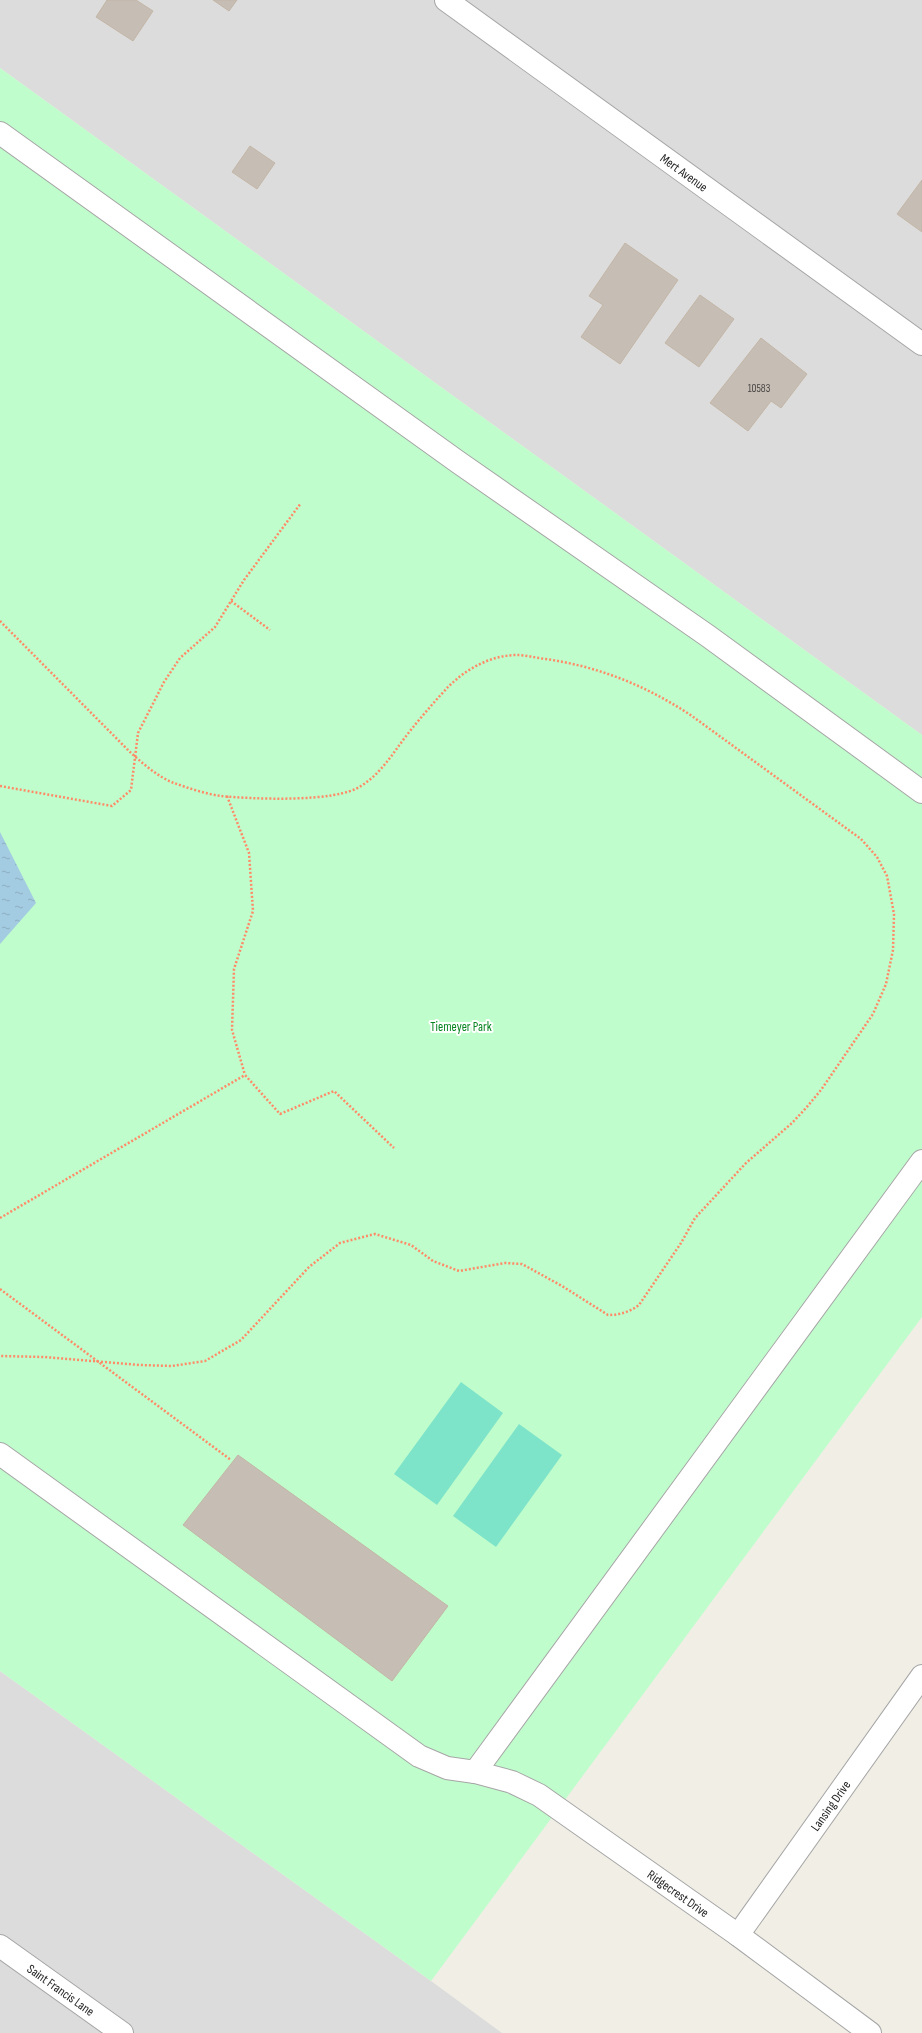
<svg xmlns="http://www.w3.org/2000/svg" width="922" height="2033" font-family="'Sofia Sans Condensed',sans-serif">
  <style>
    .residential { fill: #dddcdc }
    .park { fill: #c0fdcc }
    .pitch { fill: #7ee4c9 }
    .water { fill: url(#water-ripples) }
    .building { fill: #c6bdb4; stroke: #c3b6a6 }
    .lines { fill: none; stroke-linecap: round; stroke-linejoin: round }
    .street-casing { stroke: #a6a6a6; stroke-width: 24 }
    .path { stroke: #ff8a67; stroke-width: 2.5; stroke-dasharray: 2 2; stroke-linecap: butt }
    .street { stroke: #fff; stroke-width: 22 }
    .labels { text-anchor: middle; stroke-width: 4; stroke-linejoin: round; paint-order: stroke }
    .number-label { font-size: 11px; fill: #494644 }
    .street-label { font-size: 13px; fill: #1f1f1f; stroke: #fff }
    .park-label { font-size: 13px; fill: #058520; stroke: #fff }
  </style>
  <defs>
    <pattern id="water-ripples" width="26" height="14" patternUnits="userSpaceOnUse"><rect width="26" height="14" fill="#a3cbe1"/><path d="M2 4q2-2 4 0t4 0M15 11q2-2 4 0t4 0" fill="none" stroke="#8caec1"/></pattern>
  </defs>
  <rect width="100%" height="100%" fill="#f0eee5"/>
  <g class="residential">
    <polygon points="0,0 922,0 922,735 0,68"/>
    <polygon points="0,1671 431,1981 502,2033 0,2033"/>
  </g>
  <polygon class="park" points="0,68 922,735 922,1317 431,1981 0,1671"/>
  <g class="pitch">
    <polygon points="461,1382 503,1413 437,1505 394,1474"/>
    <polygon points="519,1424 562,1455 496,1547 453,1516"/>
  </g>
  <polygon class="water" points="0,832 36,903 0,944"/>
  <g class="building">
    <polygon points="107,0 136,0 153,11 133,41 96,17"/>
    <polygon points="213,0 237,0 229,11"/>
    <polygon points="250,146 275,163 257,189 232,172"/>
    <polygon points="922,180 922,232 897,214"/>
    <polygon points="625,243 678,280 620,364 581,337 603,305 589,296"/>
    <polygon points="700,295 734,319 699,367 665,343"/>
    <polygon points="761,338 807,374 781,408 771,401 748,431 710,403"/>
    <polygon points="238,1455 448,1606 392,1681 183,1525"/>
  </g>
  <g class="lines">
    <defs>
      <g id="street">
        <path id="s1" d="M446,0L922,344"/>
        <polyline points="0,133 458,462 708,636 922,792"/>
        <path id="s2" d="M0,1454L419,1756L447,1768L475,1772L512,1782L539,1795L738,1935L870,2033"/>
        <polyline points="475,1772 922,1161"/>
        <path id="s3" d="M738,1935L922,1676"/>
        <path id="s4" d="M0,1946L122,2033"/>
      </g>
    </defs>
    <use href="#street" class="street-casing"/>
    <g class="path">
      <polyline points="231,601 270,630"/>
      <path d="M0,621L129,751C142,763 158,777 174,783C188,788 206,794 221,796C252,799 336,803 361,786C383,772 394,751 410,731C422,716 435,701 448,687C466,669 491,655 517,655C526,655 536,658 546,659C600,667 647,686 692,716L861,839L877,857L887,876L894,914L893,950L886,984L873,1014L821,1090L806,1108L792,1123L746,1163L695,1218L681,1243L639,1305C630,1312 619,1315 608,1315L562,1286L522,1264L505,1263L459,1271L433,1261L411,1245L375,1234L340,1243L309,1267L241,1340L205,1361L172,1366L140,1365L44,1357L0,1356"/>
      <polyline points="0,786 112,806 131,790 138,733 164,682 180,658 215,627 244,580 301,503"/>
      <polyline points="227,796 249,853 253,911 234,969 232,1030 245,1075"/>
      <polyline points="0,1218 245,1075 280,1114 334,1091 394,1148"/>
      <polyline points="0,1289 231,1460"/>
    </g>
    <use href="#street" class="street"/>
  </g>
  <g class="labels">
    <g class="number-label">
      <text x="759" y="392">10583</text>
    </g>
    <g class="street-label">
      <text dy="5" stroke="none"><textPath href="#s1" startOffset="294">Mert Avenue</textPath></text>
      <text dy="5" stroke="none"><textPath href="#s3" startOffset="159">Lansing Drive</textPath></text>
      <text dy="5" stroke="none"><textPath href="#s2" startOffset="814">Ridgecrest Drive</textPath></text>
      <text dy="5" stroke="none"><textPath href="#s4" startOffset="75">Saint Francis Lane</textPath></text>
    </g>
    <g class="park-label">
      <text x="461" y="1031">Tiemeyer Park</text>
    </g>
  </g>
</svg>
